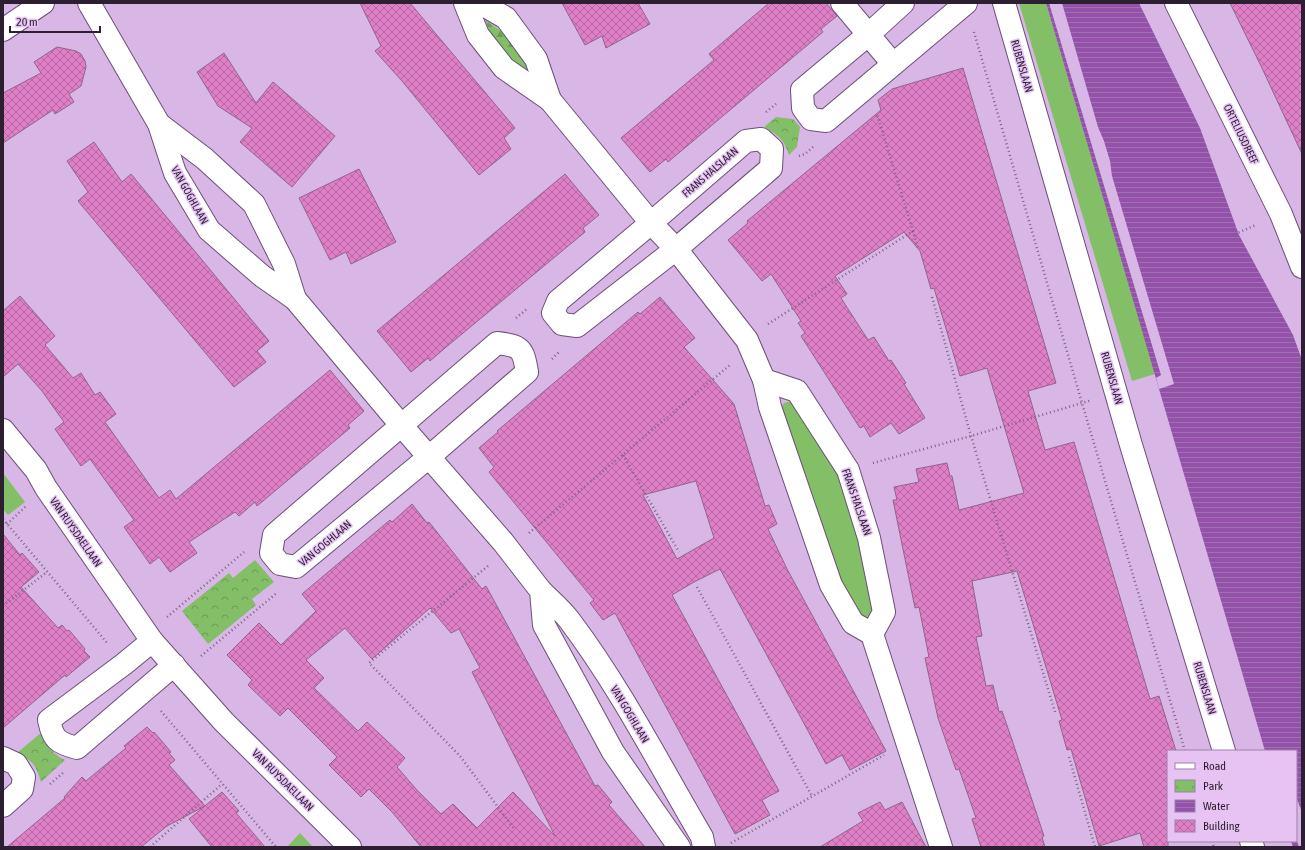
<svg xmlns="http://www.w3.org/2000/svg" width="1305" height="850" font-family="'Asap Condensed',sans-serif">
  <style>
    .grass { fill: #82bf67 }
    .forest { fill: url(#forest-firs) }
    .park { fill: url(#park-crowns) }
    .water { fill: url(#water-rules) }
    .pier { fill: #d8b6e5 }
    .building { fill: url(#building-cross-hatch); stroke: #916485; fill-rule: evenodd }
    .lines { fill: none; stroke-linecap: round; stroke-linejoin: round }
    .minor-casing { stroke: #6d4f78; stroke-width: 24 }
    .path { stroke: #7a6483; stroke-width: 2.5; stroke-dasharray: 1 3; stroke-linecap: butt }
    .minor { stroke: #fff; stroke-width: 22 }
    .labels { text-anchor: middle; stroke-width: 3; stroke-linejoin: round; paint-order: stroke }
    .street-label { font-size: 11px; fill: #2c1f31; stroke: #e6c3f2 }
  </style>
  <defs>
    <pattern id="forest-firs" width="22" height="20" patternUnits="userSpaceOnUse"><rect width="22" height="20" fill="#82bf67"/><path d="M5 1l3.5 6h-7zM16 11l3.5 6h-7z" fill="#6b9b55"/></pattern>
    <pattern id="park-crowns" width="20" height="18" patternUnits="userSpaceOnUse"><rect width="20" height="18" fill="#82bf67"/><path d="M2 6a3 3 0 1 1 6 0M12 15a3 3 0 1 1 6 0" fill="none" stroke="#6b9b55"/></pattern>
    <pattern id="water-rules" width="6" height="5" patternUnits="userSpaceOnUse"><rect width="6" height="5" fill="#9351aa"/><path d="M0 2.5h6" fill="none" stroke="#a071b1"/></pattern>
    <pattern id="building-cross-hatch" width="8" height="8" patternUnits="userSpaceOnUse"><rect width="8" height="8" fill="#df7fc8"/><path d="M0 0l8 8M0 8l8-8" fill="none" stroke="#b567a3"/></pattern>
  </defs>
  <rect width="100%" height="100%" fill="#d8b6e5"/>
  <g class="grass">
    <polygon points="1019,3 1046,3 1155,374 1132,381"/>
    <polygon points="791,401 842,480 853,507 873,609 871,616 865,617 860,616 829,559 781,408 784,403"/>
    <polygon points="3,473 25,502 8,515 3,509"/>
    <polygon points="300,833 313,847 287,847"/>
  </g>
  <polygon class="forest" points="485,20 504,33 525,57 538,85 513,64 494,42"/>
  <g class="park">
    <path d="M776,117L793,119L800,127L797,147L789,155C784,139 778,135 764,127Z"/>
    <polygon points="255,560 274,582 252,599 256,605 208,644 182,611 229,573 233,578"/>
    <path d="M42,732C48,747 51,753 65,760L41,782C36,765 33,761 17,753Z"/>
  </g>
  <polygon class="water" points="1046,3 1139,3 1200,128 1239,235 1293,335 1302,360 1302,847 1293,847 1291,841 1296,841 1296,751 1265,751"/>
  <g class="pier">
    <polygon points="1049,3 1062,3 1098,127 1104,141 1110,161 1112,176 1174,384 1159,389 1156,378 1161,375"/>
    <polygon points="1296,797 1302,812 1302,847 1299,847 1296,838"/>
  </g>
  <g class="building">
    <polygon points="360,3 410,3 515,128 504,138 511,149 479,175 402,81 375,51 381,46"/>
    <polygon points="562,3 638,3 650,24 606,48 602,36 585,45"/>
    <polygon points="769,3 826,3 837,16 821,29 823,32 668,162 666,159 650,172 621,138 714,60 709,54"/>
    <polygon points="1230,3 1302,3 1302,154 1261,66"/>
    <polygon points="57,47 76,51 81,54 85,61 86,67 81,86 69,94 74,102 55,114 53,110 3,143 3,93 41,73 34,62"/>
    <polygon points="224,53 256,103 273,82 335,136 292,187 240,142 252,128 218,106 197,72"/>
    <polygon points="963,68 1056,383 1028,391 1045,450 1074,442 1150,699 1159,696 1176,751 1168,751 1168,847 1144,847 1140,833 1099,846 1071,749 1067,750 1059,721 1062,720 1017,571 972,581 982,636 976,637 986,686 993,685 999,712 1002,711 1011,737 1044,836 1042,837 1045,847 981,847 972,819 976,818 959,769 956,770 938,718 925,658 929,657 919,607 915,608 893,500 897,500 894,487 919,482 916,469 947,463 950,476 952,476 959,510 1024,493 987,368 960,376 934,288 931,289 920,251 904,232 835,276 847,294 841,298 868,340 874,337 889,361 891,360 906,383 904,384 925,418 899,434 891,423 870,437 864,426 860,428 801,336 805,333 798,323 801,321 771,274 762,281 728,240 748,223 747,221 881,110 878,100 892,89"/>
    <polygon points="94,142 122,182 131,174 269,341 257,351 266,362 234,387 78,201 88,192 67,161"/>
    <polygon points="359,169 396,242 351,264 346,252 330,260 299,198"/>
    <polygon points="565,174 599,215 583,228 585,232 445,348 430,361 428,358 411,372 377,331"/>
    <polygon points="20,296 55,336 45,345 73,378 81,373 95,395 100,392 116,414 105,422 159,498 170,490 176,499 330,370 364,411 348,425 350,428 257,506 255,502 239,516 235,512 189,542 197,553 170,572 159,557 150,564 124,527 134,520 90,459 81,466 55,429 64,422 42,391 18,364 3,377 3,311"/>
    <path d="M660,297L695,338L684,347L734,404L765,506L769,505L777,524L768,529L787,569L886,751L850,770L842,755L826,764L720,569L694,582L672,595L779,791L762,800L770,815L735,834L615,613L603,620L590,603L594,600L489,472L494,467L479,448L498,432L497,431L638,312L640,314ZM696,481L714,538L677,559L643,495Z"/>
    <path d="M412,504L427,523L429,522L482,589L486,586L595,786L598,785L612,802L609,805L645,847H421L393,813L369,789L361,797L329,765L337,757L288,708L280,716L248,685L252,680L227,655L259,623L281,645L316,611L302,594L390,520L392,522ZM430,608L451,633L459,629L480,668L472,672L555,836L513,792L477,828L453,804L441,814L416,789L397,767L405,758L367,722L358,731L314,688L324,678L306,660L345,628L372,659Z"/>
    <polygon points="3,534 20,555 22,553 39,572 21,587 58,628 62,625 67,631 69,630 85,649 84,651 90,657 66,677 65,675 3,728"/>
    <polygon points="147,727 153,733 154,732 171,752 169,753 175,760 169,765 205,806 167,826 141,847 7,847 65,798 64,797 82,777 86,781 126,748 124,746"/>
    <polygon points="222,792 239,811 236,813 265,847 212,847 189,819"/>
    <polygon points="880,802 885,810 902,802 926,847 820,847 863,821 858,813"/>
  </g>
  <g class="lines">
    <defs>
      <g id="minor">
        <polyline points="89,3 159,124 175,173 209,230 262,276 295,299 401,425 503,542 541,591 544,625 613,752 679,847"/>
        <polyline points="465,3 478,35 504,68 550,100 651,223 676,249 747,340 764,380 770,407 831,585 853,623 872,634 941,847"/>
        <polyline points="480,3 506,18 536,59 550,100"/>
        <polyline points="842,3 893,64"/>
        <polyline points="903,3 869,34 802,90 803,108 811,119 826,121 966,3"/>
        <polyline points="1004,3 1131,445 1224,751"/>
        <polyline points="1176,3 1281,214 1302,267"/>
        <polyline points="3,30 43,3"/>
        <polyline points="159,124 205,159 254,204 284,264 295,299"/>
        <polygon points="761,139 772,149 771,168 676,249 577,326 562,324 553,313 558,301 651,223 746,141"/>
        <path d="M497,343C521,346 523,348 527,372L429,457L296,567L280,564L271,553L274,535Z"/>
        <polyline points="764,380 797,391 848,470 869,538 884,612 872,634"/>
        <polyline points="3,430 36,470 46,488 152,641 224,722 350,847"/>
        <path d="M541,591C551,601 562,610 570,621C621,689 659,764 702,837L704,847"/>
        <path d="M152,641L124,664L49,720C53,740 58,743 77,748L174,665"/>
        <polyline points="3,758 16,764 24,777 22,789 3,806"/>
        <polyline points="1251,841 1253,847"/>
      </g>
    </defs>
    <use href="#minor" class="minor-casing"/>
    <g class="path">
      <polyline points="974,32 1082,403 1185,751"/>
      <polyline points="766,112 776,104"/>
      <polyline points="799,156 805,154 813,147"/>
      <polyline points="913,231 918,248"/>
      <polyline points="1235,234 1256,225"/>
      <polyline points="932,297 971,436 1055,712"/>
      <polyline points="516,318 527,309"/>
      <polyline points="768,324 913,231 877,114"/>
      <polyline points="552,359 560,351"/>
      <polyline points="623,455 679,552"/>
      <polyline points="873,463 971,436 1092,400"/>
      <polyline points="3,519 108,644"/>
      <polyline points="7,524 26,506"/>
      <polyline points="529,533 730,365"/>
      <polyline points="488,566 369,663 460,756 515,830"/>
      <polyline points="697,587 812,796"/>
      <polyline points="3,606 47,572"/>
      <polyline points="167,617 244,552"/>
      <polyline points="201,656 278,592"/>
      <polyline points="161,711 276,847"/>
      <polyline points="1069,757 1095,847"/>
      <polyline points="50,784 64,772"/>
      <polyline points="1212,841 1214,847"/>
      <polyline points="731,843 884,755"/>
      <polyline points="150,847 222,784"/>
    </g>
    <use href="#minor" class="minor"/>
  </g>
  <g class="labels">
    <g class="street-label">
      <text transform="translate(1022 66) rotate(74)" y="4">RUBENSLAAN</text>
      <text transform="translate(1241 134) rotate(64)" y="4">ORTELIUSDREEF</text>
      <text transform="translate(710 172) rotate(-41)" y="4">FRANS HALSLAAN</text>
      <text transform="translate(190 195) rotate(61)" y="4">VAN GOGHLAAN</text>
      <text transform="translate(1112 378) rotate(74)" y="4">RUBENSLAAN</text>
      <text transform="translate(857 502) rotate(71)" y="4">FRANS HALSLAAN</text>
      <text transform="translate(76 532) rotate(55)" y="4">VAN RUYSDAELLAAN</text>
      <text transform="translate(325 543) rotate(-40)" y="4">VAN GOGHLAAN</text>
      <text transform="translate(1205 688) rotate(73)" y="4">RUBENSLAAN</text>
      <text transform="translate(630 714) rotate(59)" y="4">VAN GOGHLAAN</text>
      <text transform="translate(283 780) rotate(45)" y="4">VAN RUYSDAELLAAN</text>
    </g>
  </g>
  <rect width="1305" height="850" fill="none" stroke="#2c1f31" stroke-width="8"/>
  <rect x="1167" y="750" width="130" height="92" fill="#e6c3f2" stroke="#9c81a5"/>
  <rect x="1175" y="763" width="20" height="6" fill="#ffffff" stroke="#9c81a5"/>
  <text x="1203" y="770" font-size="12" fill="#2c1f31">Road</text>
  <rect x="1175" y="780" width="20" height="12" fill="url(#park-crowns)" stroke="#9c81a5"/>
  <text x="1203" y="790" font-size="12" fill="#2c1f31">Park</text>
  <rect x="1175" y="800" width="20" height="12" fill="url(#water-rules)" stroke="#9c81a5"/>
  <text x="1203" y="810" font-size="12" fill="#2c1f31">Water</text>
  <rect x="1175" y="820" width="20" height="12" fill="url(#building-cross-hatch)" stroke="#9c81a5"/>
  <text x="1203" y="830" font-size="12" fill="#2c1f31">Building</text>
  <path d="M10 26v6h90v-6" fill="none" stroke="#2c1f31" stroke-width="2"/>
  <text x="16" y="26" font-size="12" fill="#2c1f31" stroke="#e6c3f2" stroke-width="3" paint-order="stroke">20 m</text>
</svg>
